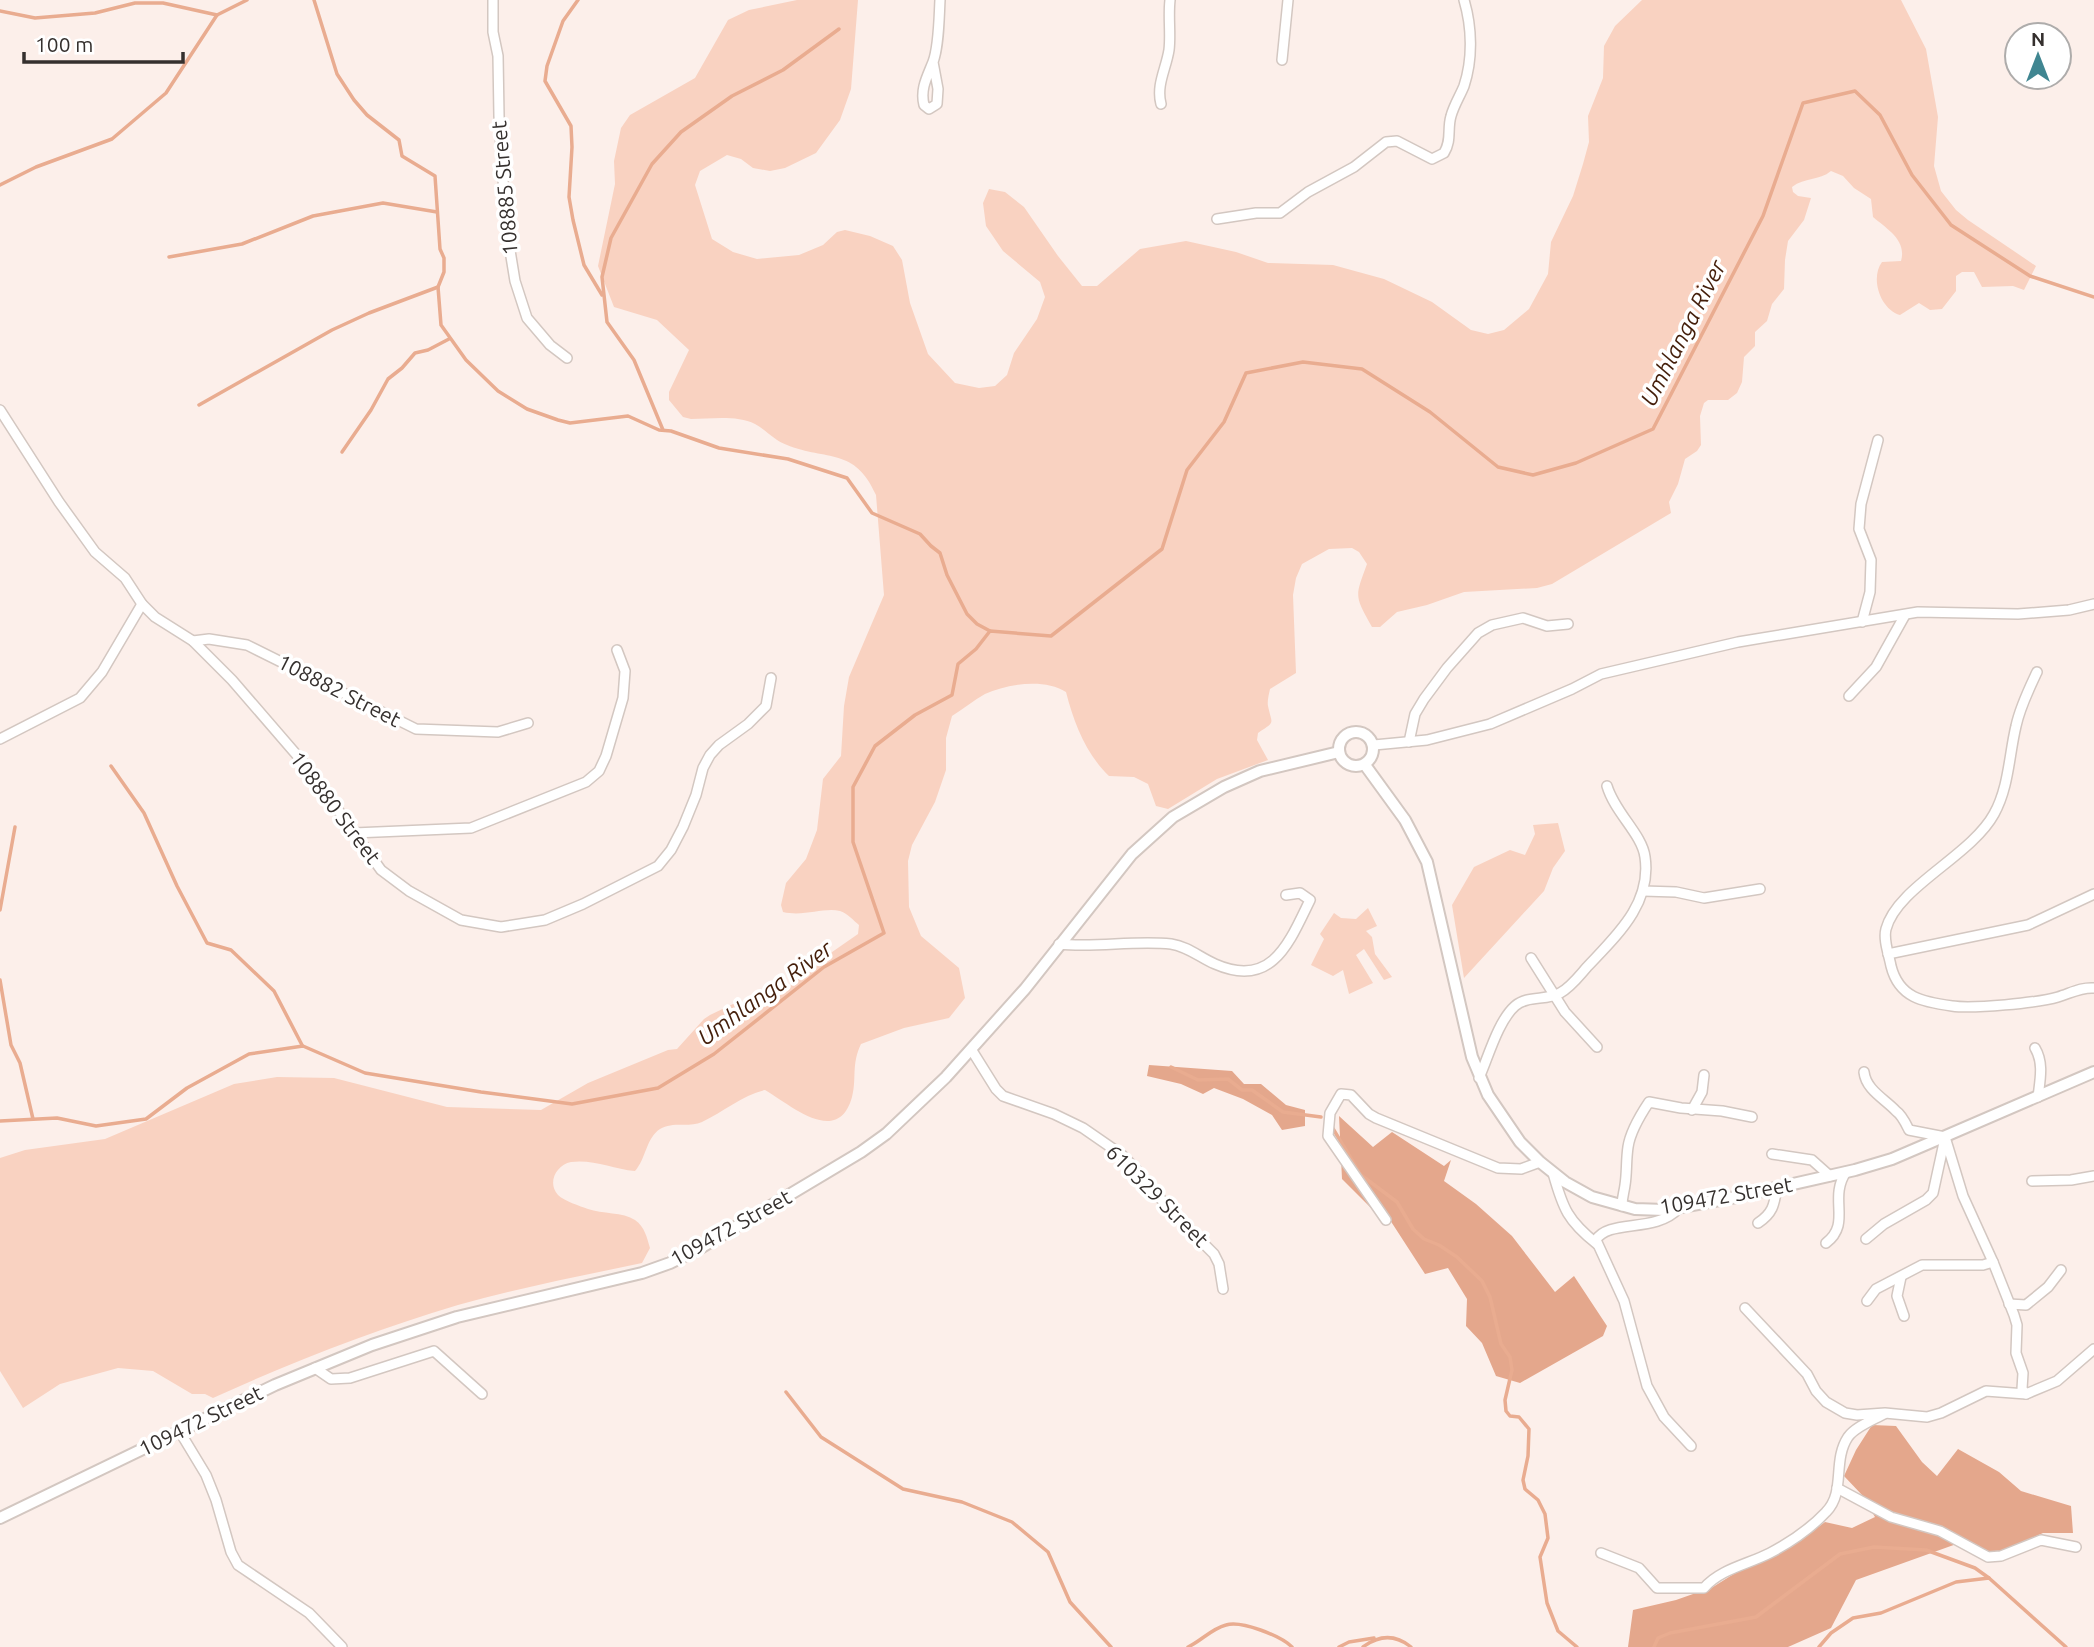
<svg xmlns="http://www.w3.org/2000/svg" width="2094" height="1647" font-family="Ubuntu,sans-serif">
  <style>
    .green { fill: #f9d2c1 }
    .forest { fill: #e4a78c }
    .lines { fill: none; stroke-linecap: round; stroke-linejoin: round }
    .stream { stroke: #e9ac90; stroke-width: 3.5 }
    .minor-casing { stroke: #d3c7c1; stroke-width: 12 }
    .tertiary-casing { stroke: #d3c7c1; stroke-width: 14 }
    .minor { stroke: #fff; stroke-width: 9 }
    .tertiary { stroke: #fff; stroke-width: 10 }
    .labels { text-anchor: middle; stroke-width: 7; stroke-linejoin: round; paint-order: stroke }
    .street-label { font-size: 21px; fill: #35302e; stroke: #fff }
    .water-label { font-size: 23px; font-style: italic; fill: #441e0a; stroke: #fff }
  </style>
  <rect width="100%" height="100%" fill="#fcefea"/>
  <g class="green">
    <path d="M797,0H858L851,89L840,120L816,153L785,168L770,171L753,168L741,159L727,155L700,171L695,185L712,239L733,252L757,259L799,255L823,245L837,232L845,230L870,236L893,246L902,260L910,303L928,354L955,383L979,388L995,386L1007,375L1014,353L1037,319L1045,297L1040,282L1003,251L986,226L983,203L989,189L1005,192L1024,207L1058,256L1082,286H1097L1140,249L1186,241L1236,252L1268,263L1333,265L1384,279L1432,302L1471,330L1488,334L1504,330L1529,309L1548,274L1551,242L1573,196L1583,164L1589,142L1588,116L1603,78L1604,46L1615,26L1642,0H1901L1926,49L1938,117L1934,166L1941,191L1956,210L1968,220L2036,266L2024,290L2013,286L1982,287L1974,272H1962L1956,276V291L1942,309L1930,310L1919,303L1900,315C1880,309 1870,278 1882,262L1901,261C1907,240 1887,229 1873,217L1871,199L1854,188L1843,176L1831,171C1819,181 1805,177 1792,187L1793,192L1798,196L1811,198L1804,220L1788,241L1785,260L1784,289L1772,304L1767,321L1755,332V346L1744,357L1742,382L1737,393L1728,400H1708L1704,403L1700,416L1701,445L1697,451L1685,459L1678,484L1669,502L1671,513L1552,584L1537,588L1464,592L1427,605L1397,612L1380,627H1372C1354,595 1355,597 1367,564L1359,552L1352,548L1329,549L1302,564L1296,578L1293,595L1296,673L1270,689C1269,694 1267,701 1268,706C1272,725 1276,721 1258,733L1257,740L1268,760L1217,779L1168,809L1156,806L1148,784L1134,777L1109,776C1086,754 1074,723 1066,692C1044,678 1008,684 985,694C974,700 963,709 952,716L946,738V770L935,802L912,845L908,861L909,907L921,936L959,968L965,998L949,1018L904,1028L861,1044C851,1065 857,1078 852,1097C838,1147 792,1106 765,1090C743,1095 723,1112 702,1122C689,1128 673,1121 660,1129C646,1138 646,1159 635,1171C613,1169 593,1159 571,1162C556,1165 547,1183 558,1195C564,1201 580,1206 588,1209C602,1214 623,1212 635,1220C645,1227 647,1238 650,1248L642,1263C581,1276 518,1288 458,1305C374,1330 292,1362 213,1398L205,1394H192L153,1371L118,1368L60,1384L23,1408L0,1371V1158L25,1150L105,1139L234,1084L277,1077L334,1078L447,1107L541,1110L588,1083L668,1050L677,1049L704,1019L710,1015L733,1004L780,995L812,966L858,934L859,925C854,921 847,913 840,911C824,907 804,917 783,912L781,905L786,883L806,859L817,830L823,779L841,756L844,706L849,677L884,595L876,495C855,447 827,461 787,445C775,441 766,430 755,424C737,415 711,419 691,419L683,417L669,400V392L689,350L657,320L614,307L598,266L615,184L614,161L621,128L630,115L695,78L728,20L749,10Z"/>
    <polygon points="1558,823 1565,851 1553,868 1544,891 1464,978 1452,905 1474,867 1510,850 1525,855 1535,834 1533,825"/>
    <polygon points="1368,908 1377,926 1366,931 1372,937 1375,954 1392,977 1384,980 1364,949 1356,955 1373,983 1349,994 1343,970 1333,976 1311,965 1324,939 1320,934 1334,913 1341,918 1356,919"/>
  </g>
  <g class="forest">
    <polygon points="1149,1065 1232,1071 1244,1084 1261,1084 1286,1105 1305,1110 1305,1126 1282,1130 1272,1115 1243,1099 1214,1088 1203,1094 1181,1084 1147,1076"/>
    <polygon points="1339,1116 1373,1147 1392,1132 1444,1166 1451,1160 1444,1181 1476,1204 1512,1236 1555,1292 1574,1276 1607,1326 1603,1336 1520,1383 1496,1376 1482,1343 1466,1326 1467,1299 1448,1268 1425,1274 1390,1220 1374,1211 1342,1179"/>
    <polygon points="1872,1425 1896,1426 1922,1462 1937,1476 1958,1449 1999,1472 2021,1491 2071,1506 2073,1533 2043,1533 1992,1556 1962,1542 1856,1580 1831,1628 1788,1647 1628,1647 1633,1610 1676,1600 1713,1587 1740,1570 1791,1547 1825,1522 1852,1528 1875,1517 1862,1495 1844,1476 1856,1450"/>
  </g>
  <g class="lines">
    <g class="stream">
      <polyline points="314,0 337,74 354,100 367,115 399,140 402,156 435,176 440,249 444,258 444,272 438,287 441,325 466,360 498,391 527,409 558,420 570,423 628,416 659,430 671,431 719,448 788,459 847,478 872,513 920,534 931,546 940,553 947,575 967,614 977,624 990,631"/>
      <polyline points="578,0 563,21 547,66 545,81 571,126 572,147 569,197 573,220 584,265 602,295"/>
      <polyline points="0,11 35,18 95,13 135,3 163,3 217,15"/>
      <polyline points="0,185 36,167 112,139 166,93 217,15 247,0"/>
      <polyline points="169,257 242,244 313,216 383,203 437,212"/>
      <polyline points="199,405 332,330 369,313 438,287"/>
      <polyline points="663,430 634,360 607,322 602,277 611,238 652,164 681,132 732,96 783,70 839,29"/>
      <polyline points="342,452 371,410 388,379 402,368 415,353 428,350 449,339"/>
      <polyline points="111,766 144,813 177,886 207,943 231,950 274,991 302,1045"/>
      <polyline points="0,910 15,827"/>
      <polyline points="0,980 11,1045 20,1063 33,1119"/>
      <polyline points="1171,1067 1198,1080 1228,1079 1242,1090 1252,1090 1283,1112 1321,1117"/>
      <polyline points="0,1121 57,1118 96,1126 146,1119 187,1088 249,1054 303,1046 365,1073 481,1092 572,1104 658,1088 714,1054 824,967 884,933 853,842 853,787 875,746 915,715 952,695 958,664 976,649 990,631 1051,636 1162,549 1187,470 1224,422 1246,373 1303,362 1362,369 1430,412 1498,467 1533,475 1576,463 1653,429 1763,216 1803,103 1855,91 1880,115 1912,175 1951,225 2030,276 2094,297"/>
      <polyline points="1332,1127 1361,1175 1397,1202 1413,1229 1424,1239 1439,1245 1457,1257 1482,1281 1490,1297 1501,1344 1510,1357 1512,1370 1505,1400 1506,1411 1510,1416 1519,1417 1529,1429 1528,1456 1523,1480 1525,1489 1538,1500 1545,1514 1548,1538 1540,1557 1547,1603 1558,1631 1577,1647"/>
      <polyline points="786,1392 821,1437 903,1489 962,1502 1012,1522 1048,1552 1070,1602 1111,1647"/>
      <path d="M1188,1647C1201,1641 1211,1629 1226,1625C1241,1620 1281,1636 1292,1647"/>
      <polyline points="1339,1647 1349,1642 1374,1638"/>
      <path d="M1363,1647C1379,1635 1395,1634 1411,1647"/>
      <polyline points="1654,1647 1658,1638 1670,1633 1756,1617 1840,1554 1874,1547 1926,1550 1975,1568 1989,1578"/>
      <polyline points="1819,1647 1831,1633 1853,1618 1881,1613 1956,1582 1989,1578 2066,1647"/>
    </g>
    <defs>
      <g id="minor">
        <polyline points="493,0 493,32 498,56 499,116 506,226 515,281 527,318 550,345 567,358"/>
        <polyline points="1282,60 1288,0"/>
        <path d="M933,62L938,89L937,104L929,109L924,105C920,89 927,77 933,62C939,46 939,18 940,0"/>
        <path d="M1161,104C1156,85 1166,69 1169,50C1171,34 1168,17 1170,0"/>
        <path d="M1217,219L1256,213H1280L1308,192L1354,167L1386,142L1397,141L1432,159L1444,153C1452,140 1447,129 1451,116C1454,105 1460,96 1464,86C1473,59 1472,27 1464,0"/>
        <polyline points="0,410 59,502 95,552 125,578 142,604 155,617 193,641 232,680 308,768 381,870 409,891 461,920 501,927 545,920 583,904 658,866 671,850 683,827 696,795 703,768 710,755 719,745 748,724 766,706 771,678"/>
        <polyline points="1862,622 1870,592 1871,560 1859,529 1861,504 1878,440"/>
        <polyline points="193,641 209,639 247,645 416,729 498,732 528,723"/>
        <path d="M2037,672C2029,689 2020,707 2016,726C2009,755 2009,787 1994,814C1971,856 1897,887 1886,929C1883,940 1889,955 1891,966C1899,998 1923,1002 1952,1006C1973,1009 2037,1003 2058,997C2071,993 2081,987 2094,988"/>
        <polyline points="1849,696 1876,667 1905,615"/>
        <polyline points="0,739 80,698 102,672 142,604"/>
        <polyline points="1409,742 1415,714 1424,699 1447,668 1478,633 1492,625 1523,618 1547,626 1568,624"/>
        <polyline points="1374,745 1427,740 1490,724 1572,689 1601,674 1738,642 1918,612 2018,614 2069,610 2094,604"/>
        <polyline points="354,833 471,828 586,782 599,771 606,756 623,698 625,671 617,650"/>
        <polyline points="1643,891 1676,892 1704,898 1760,889"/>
        <path d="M1059,944C1096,948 1134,940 1171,944C1189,947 1199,957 1215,964C1272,989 1289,943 1310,900L1300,893L1286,895"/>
        <polyline points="1888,954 2028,925 2094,894"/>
        <polyline points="1531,958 1565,1012 1597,1047"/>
        <path d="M2035,1048C2044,1063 2040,1080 2038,1097"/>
        <polyline points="971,1049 996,1089 1003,1096 1054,1114 1083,1128 1122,1155 1136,1169 1170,1210 1214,1254 1219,1264 1223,1289"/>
        <path d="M1864,1072C1866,1090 1885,1099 1896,1111C1902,1115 1906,1124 1909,1130L1945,1137"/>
        <path d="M1479,1078C1488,1058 1498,1021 1515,1006C1528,995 1546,1001 1560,993C1571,987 1579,976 1587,967C1616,936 1652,904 1645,857C1642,834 1615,813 1607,786"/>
        <polyline points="1692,1110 1702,1092 1704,1075"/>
        <polyline points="1945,1137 1963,1196 1993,1262 2014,1315 2017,1325 2016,1353 2023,1373 2022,1389 2026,1394"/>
        <polyline points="1772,1154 1812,1160 1830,1176"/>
        <path d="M1553,1173C1563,1209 1568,1221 1597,1244"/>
        <polyline points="2032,1181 2071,1180 2094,1176"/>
        <path d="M1622,1206C1622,1197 1624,1193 1625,1185C1627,1173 1626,1160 1628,1147C1630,1133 1641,1114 1649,1102L1681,1108L1722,1111L1752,1117"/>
        <path d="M1678,1209C1656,1233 1608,1219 1596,1240L1624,1301L1647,1386L1664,1417L1691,1446"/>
        <polyline points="1386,1220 1328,1136 1330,1113 1341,1094 1351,1095 1369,1114 1376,1118 1498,1168 1521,1169 1540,1162"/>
        <path d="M1758,1223C1773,1213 1774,1205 1777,1188"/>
        <polyline points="1866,1239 1884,1224 1926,1200 1933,1193 1945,1138"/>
        <path d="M1826,1243C1852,1223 1828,1199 1846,1172"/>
        <polyline points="1901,1277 1897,1296 1904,1316"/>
        <polyline points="1867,1301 1876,1289 1922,1265 1983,1265 1993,1262"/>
        <polyline points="2009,1304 2026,1305 2048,1287 2061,1270"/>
        <polyline points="1745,1308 1807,1374 1816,1391 1826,1402 1845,1413 1857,1415 1885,1413 1927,1417 1941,1413 1986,1391 2026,1394 2057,1381 2094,1349"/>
        <polyline points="315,1368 331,1379 350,1378 434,1351 482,1394"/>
        <polyline points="180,1432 206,1475 216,1500 231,1552 238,1565 309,1613 342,1647"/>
        <polyline points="1837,1488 1891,1517 1940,1531 1988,1557 2001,1556 2041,1540 2076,1547"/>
        <path d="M1601,1553L1639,1568L1657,1588H1704C1720,1569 1749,1564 1770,1553C1791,1542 1810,1529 1826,1512C1846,1492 1832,1461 1848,1437C1855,1427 1873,1420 1884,1414"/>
      </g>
      <g id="tertiary">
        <circle cx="1356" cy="749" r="17"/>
        <polyline points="1365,765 1405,820 1427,862 1472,1057 1488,1095 1520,1142 1540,1162 1565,1182 1592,1197 1635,1209 1665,1210 1736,1197 1855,1170 1892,1159 1941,1138 2094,1072"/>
        <polyline points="0,1518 275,1385 372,1345 457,1317 642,1273 670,1263 702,1247 861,1152 886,1134 946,1077 1025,989 1132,854 1173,817 1224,787 1260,771 1339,752"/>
      </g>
    </defs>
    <use href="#minor" class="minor-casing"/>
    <use href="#tertiary" class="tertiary-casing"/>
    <use href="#minor" class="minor"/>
    <use href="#tertiary" class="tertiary"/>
  </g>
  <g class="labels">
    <g class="street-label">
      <text transform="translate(505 188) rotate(-95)" y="7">108885 Street</text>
      <text transform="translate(339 691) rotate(27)" y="7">108882 Street</text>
      <text transform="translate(335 808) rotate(53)" y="7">108880 Street</text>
      <text transform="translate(1157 1196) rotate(45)" y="7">610329 Street</text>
      <text transform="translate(1726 1196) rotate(-10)" y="7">109472 Street</text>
      <text transform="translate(731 1228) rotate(-29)" y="7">109472 Street</text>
      <text transform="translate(201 1421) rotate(-26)" y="7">109472 Street</text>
    </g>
    <g class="water-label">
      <text transform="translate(1683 333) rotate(-63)" y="8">Umhlanga River</text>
      <text transform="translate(765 993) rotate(-36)" y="8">Umhlanga River</text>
    </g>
  </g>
  <g transform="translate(2038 56)"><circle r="33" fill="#ffffff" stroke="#aeacab" stroke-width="2"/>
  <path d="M0-5L12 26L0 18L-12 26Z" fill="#408691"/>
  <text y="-10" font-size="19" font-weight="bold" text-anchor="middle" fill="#35302e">N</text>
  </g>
  <path d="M24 52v10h159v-10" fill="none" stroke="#35302e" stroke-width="3.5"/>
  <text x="35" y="52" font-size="21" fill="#35302e" stroke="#ffffff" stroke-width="5" paint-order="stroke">100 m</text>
</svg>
